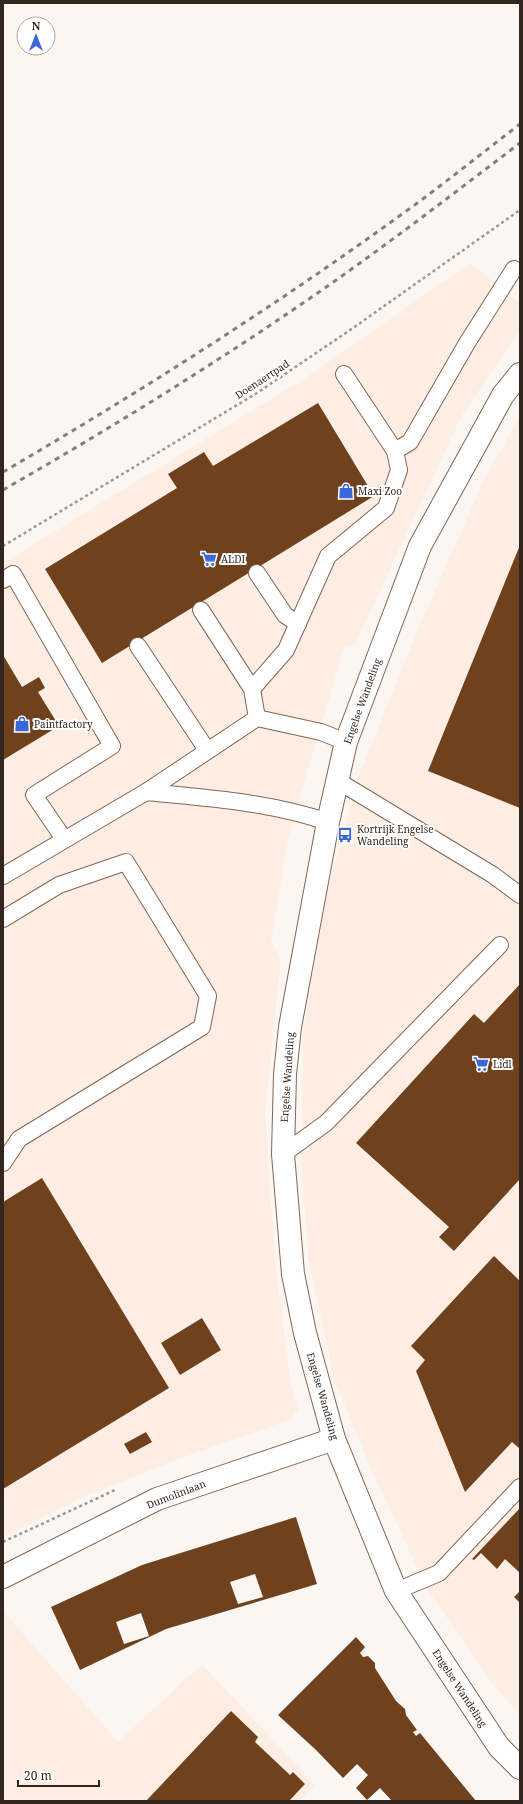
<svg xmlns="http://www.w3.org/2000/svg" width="523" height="1804" font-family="'Noto Serif',serif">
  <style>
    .built { fill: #fdede3 }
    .building { fill: #70411d; fill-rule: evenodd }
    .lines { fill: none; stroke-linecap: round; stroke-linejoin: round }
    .lane-casing { stroke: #816654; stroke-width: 18 }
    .street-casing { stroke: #816654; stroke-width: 24 }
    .path { stroke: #9f9791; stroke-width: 2.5; stroke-dasharray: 3 3; stroke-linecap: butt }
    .lane { stroke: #fff; stroke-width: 16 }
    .street { stroke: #fff; stroke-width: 22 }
    .rail { stroke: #887e78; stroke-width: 3; stroke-dasharray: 5 5; stroke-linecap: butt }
    .labels { text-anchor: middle; stroke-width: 4; stroke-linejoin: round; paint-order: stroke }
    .street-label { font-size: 10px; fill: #32261f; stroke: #fff }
    .poi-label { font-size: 10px; fill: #32261f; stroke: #fff; text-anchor: start }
  </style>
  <rect width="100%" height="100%" fill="#fcf6f2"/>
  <g class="built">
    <polygon points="470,263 520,303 520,330 462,415 355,644 344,647 288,838 271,941 281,958 265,1112 269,1180 277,1277 291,1384 298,1410 289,1420 181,1458 88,1495 3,1537 3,563 307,377"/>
    <polygon points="520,416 520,1715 495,1687 427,1589 370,1466 335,1382 309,1262 302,1175 303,1036 326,895 359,775 417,632 483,482"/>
    <polygon points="3,1611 118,1742 202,1664 315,1785 300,1801 3,1801"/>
  </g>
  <g class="building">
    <polygon points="318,403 374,496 102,663 45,569 177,488 168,474 204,452 213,466"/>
    <polygon points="520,545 520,808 428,771"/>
    <polygon points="3,655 22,687 39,677 45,688 38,692 59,726 3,760"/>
    <polygon points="520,984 520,1179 454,1251 439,1237 449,1227 356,1143 474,1014 484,1023"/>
    <polygon points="42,1178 169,1388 3,1489 3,1202"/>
    <polygon points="494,1256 520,1281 520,1449 512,1442 465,1492 416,1371 425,1360 411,1346"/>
    <polygon points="202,1318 221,1350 180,1375 161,1343"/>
    <polygon points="146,1432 152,1442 130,1454 124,1444"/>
    <polygon points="520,1508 520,1573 505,1559 497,1569 481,1553 474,1560 472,1559"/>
    <path d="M296,1517L317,1584L166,1629L80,1670L51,1607L142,1565ZM255,1574L263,1597L238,1604L230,1582ZM141,1613L149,1636L124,1644L116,1622Z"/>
    <polygon points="520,1591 520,1603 514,1597"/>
    <polygon points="356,1637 365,1647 360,1653 363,1657 368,1656 375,1663 375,1668 396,1701 405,1709 406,1715 417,1730 413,1732 416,1736 420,1733 476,1801 392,1801 380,1788 367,1800 356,1788 368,1775 357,1764 343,1778 316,1750 278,1715"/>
    <polygon points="231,1711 258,1737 255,1742 290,1775 293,1772 305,1784 289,1801 146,1801"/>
  </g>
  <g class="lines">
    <defs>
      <g id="lane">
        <polyline points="395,451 410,442 467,343 514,269"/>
        <polyline points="257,573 285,615 298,624"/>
        <polyline points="3,580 13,574 112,746 34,795 64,839"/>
        <polyline points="201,610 252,689 257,718"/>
        <polyline points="138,646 207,750"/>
        <polyline points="252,689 286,650 328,556 386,508 399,470 395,451 344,374"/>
        <polyline points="338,781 493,875 520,895"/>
        <path d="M328,822C270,802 207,798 146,792L257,718L321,732L346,742"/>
        <polyline points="3,876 146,792"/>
        <polyline points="3,919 59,885 126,862 208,996 202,1027 19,1139 3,1163"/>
        <polyline points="283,1154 326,1123 500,945"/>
        <polyline points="396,1591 439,1573 520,1487"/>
      </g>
      <g id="street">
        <polyline points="520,374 503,395 420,546 346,742 328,822 290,1027 285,1074 283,1154 293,1274 305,1333 334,1439 396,1591 499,1747 520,1768"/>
        <polyline points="3,1577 157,1499 334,1439"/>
      </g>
    </defs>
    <use href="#lane" class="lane-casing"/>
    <use href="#street" class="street-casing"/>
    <g class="path">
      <polyline points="3,546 257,393 353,328 520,210"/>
      <polyline points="3,1542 115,1490"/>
    </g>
    <use href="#lane" class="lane"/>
    <use href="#street" class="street"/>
    <g class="rail">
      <path d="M3,472C145,389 283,301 416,204C451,178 485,151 520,124"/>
      <path d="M3,490C106,431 208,368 306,301C379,251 449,197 520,143"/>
    </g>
  </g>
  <defs>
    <symbol id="shop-bare" viewBox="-9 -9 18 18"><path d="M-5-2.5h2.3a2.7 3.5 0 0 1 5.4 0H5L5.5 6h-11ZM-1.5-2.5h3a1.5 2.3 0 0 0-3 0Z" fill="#3c67d8" stroke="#fff" stroke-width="2.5" paint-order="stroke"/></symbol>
    <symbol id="supermarket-bare" viewBox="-9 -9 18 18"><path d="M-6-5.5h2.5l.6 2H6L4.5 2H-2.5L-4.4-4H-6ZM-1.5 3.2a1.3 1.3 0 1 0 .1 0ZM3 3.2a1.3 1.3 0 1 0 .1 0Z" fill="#3c67d8" stroke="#fff" stroke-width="2.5" paint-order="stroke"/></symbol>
    <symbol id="bus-bare" viewBox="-9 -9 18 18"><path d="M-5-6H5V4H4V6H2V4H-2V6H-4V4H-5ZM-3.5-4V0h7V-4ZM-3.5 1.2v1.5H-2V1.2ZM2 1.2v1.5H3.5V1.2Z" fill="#3c67d8" stroke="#fff" stroke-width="2.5" paint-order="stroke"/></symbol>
  </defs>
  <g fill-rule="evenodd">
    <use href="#shop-bare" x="335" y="480" width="22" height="22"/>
    <use href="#supermarket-bare" x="198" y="548" width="22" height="22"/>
    <use href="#shop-bare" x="11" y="713" width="22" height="22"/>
    <use href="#bus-bare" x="334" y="824" width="22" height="22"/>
    <use href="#supermarket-bare" x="470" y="1053" width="22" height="22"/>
  </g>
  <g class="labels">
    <g class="street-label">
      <text transform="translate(262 379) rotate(-33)" y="4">Doenaertpad</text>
      <text transform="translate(362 701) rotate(-70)" y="4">Engelse Wandeling</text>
      <text transform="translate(287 1077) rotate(-86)" y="4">Engelse Wandeling</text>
      <text transform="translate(323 1396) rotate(74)" y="4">Engelse Wandeling</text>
      <text transform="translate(176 1494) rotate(-21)" y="4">Dumolinlaan</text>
      <text transform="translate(460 1688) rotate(57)" y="4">Engelse Wandeling</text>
    </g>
    <g class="poi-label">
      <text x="358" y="495">Maxi Zoo</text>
      <text x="221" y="563">ALDI</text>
      <text x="34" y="728">Paintfactory</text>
      <text x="357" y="833">Kortrijk Engelse<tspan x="357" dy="12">Wandeling</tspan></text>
      <text x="493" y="1068">Lidl</text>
    </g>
  </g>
  <rect width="523" height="1804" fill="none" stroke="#32261f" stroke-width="8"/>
  <g transform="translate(36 36)"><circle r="19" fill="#ffffff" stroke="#ada8a5"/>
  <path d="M0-3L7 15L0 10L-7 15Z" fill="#3c67d8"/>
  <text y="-6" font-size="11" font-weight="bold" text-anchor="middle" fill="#32261f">N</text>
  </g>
  <path d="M18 1780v6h81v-6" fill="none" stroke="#32261f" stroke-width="2"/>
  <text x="24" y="1780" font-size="12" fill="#32261f" stroke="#ffffff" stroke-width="3" paint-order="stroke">20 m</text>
</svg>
